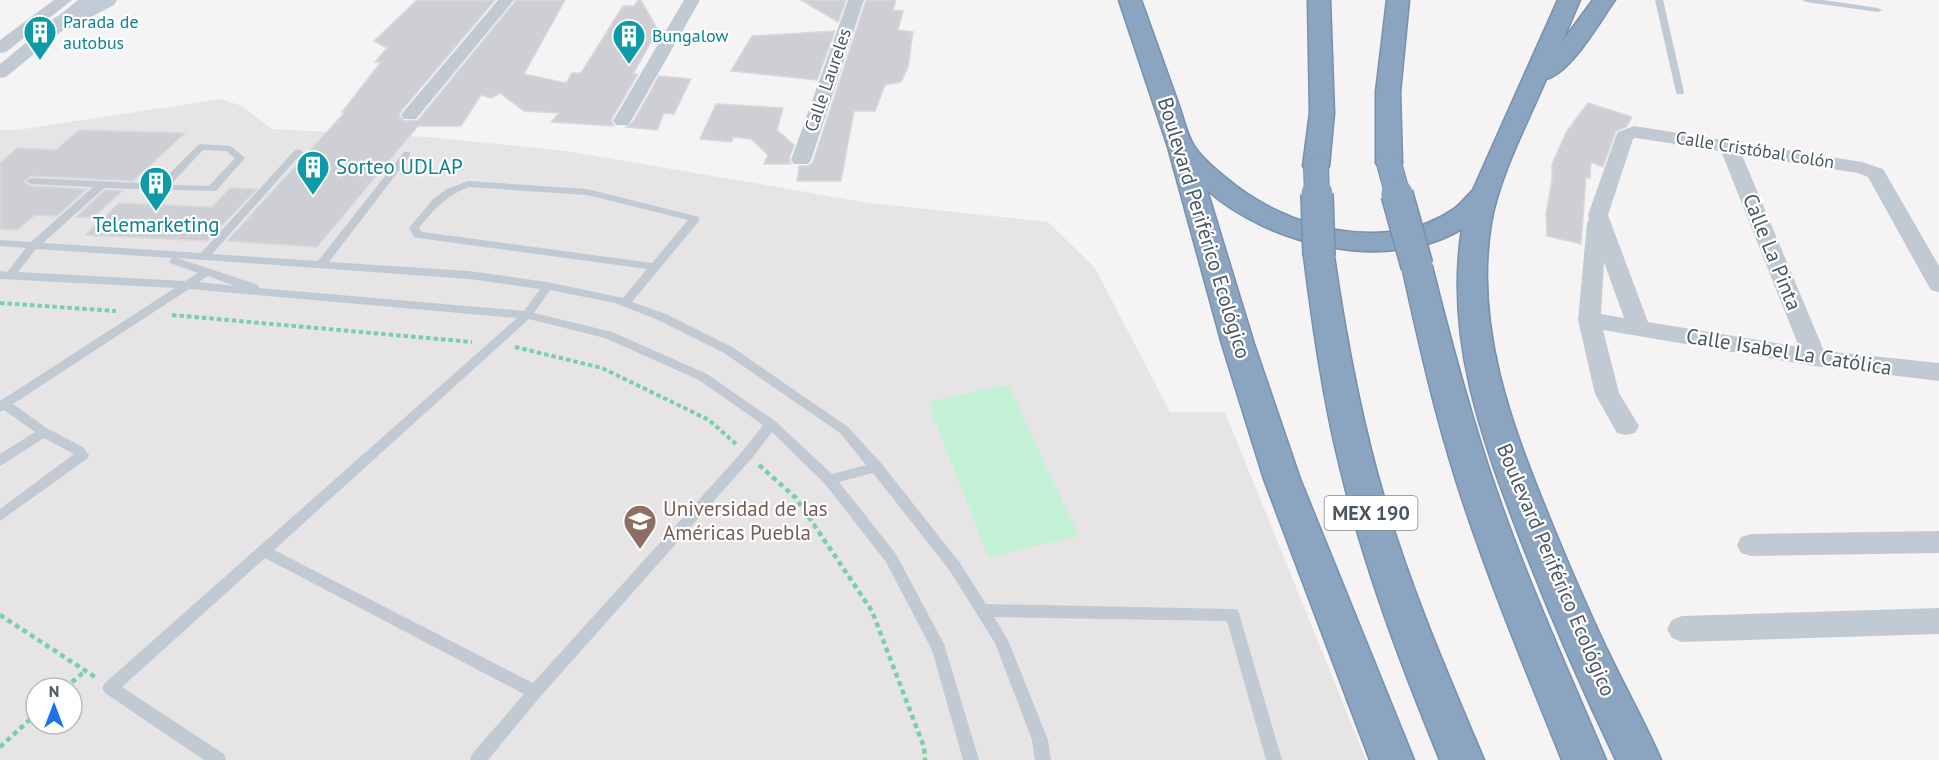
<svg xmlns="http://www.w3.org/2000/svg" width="1939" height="760" font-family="'PT Sans',sans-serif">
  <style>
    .education { fill: #e6e4e5; fill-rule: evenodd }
    .green { fill: #c3f1d5 }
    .building { fill: #cdcfd5; stroke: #d7d9de; stroke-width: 1.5 }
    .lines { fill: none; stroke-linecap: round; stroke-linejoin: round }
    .highway-casing { stroke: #7690ad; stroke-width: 3 }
    .path-far1 { stroke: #7ad0a6; stroke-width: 4; stroke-dasharray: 4.5 3; stroke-linecap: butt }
    .path { stroke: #7ad0a6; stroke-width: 4.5; stroke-dasharray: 5 4; stroke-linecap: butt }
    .lane { fill: #c1cad2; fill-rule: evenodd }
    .street { fill: #c1cad2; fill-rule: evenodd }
    .secondary { fill: #c1cbd6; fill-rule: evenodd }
    .highway { fill: #8ba5c1; fill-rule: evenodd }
    .highway-bridge-far1-casing { stroke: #7690ad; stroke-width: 26; stroke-linecap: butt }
    .highway-bridge-casing { stroke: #7690ad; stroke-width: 34; stroke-linecap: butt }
    .highway-bridge-far1 { stroke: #8ba5c1; stroke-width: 24 }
    .highway-bridge { stroke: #8ba5c1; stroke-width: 31 }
    .labels { text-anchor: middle; stroke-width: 4.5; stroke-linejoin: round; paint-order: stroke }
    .far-culture-label { font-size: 18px; fill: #0d838f; stroke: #fff; text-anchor: start }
    .far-street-label { font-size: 18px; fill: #4a5661; stroke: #fff }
    .shield { fill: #fff; stroke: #808990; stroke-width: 1.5 }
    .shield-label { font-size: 20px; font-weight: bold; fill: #4a5661 }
    .culture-label { font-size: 21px; fill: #0d838f; stroke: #fff; text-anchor: start }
    .street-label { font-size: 21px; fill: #4a5661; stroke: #fff }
    .education-label { font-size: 21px; fill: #785e54; stroke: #fff; text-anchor: start }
  </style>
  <rect width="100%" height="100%" fill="#f5f3f3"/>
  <path class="education" d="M221,99L242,106L272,129L428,137L566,151L870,203L1048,222L1095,268L1170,412H1225L1366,760H0V130H17ZM36,688H72V724H36Z"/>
  <polygon class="green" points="1008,385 1079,536 988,557 928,402"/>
  <g class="building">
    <polygon points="417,0 495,0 402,110 399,115 404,121 418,120 516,0 565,0 524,74 566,83 572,73 581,73 623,6 634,6 638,0 641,0 658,30 633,74 638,74 611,120 614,126 551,122 559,113 524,111 500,93 491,98 481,95 461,126 418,126 317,247 227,241 345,112 342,112 381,62 375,62 387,48 374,41"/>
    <polygon points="801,0 846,0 838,22"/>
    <polygon points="866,0 896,0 893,10 903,11 898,30 913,32 908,67 901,82 885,85 875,111 854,111 841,181 797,181 799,166 808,166 813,162"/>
    <polygon points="835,31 817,80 731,71 752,36"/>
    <polygon points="659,76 691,79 674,114 664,113 657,130 626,127 633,122"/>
    <polygon points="1588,103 1632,117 1626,127 1616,131 1603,167 1591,162 1590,178 1586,177 1581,244 1547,236 1546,214 1552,180 1552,164 1567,131"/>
    <polygon points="716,104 783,108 777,130 794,145 789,159 791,164 764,164 768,155 751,139 734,137 731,142 700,139"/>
    <polygon points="79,130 185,133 133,181 30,176 24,182 31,186 87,189 57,216 35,215 17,230 0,229 0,163 17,148 56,150"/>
    <polygon points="230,188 257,189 207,241 85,235 119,203 212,207"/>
    <polygon points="105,190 122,191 93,218 76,217"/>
  </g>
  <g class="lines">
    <defs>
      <g id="highway">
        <path d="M1119,0H1141C1153,34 1166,69 1178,103C1183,116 1186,134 1194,146C1201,157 1215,169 1226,178C1284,228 1386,256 1454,209C1461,204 1467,196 1473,190L1558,0H1580L1562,42L1593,0H1615C1600,21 1571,73 1546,79C1527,124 1499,176 1491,223C1474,326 1511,424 1549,517C1569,566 1590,615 1613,662C1629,695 1647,727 1661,760H1616C1581,687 1549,613 1520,538C1481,436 1445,339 1462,229C1387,274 1269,245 1207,190L1254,344L1300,479L1414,760H1370L1264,479L1222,344L1168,147Z"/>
        <polygon points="1308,0 1330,0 1334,113 1329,166 1325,172 1316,174 1307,172 1303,166 1310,113"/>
        <polygon points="1387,0 1409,0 1400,92 1402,163 1398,169 1389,171 1380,169 1376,163 1376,92"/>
        <path d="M1319,247L1329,249L1334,256C1346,339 1361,421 1385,501C1411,590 1448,675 1484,760H1440C1401,665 1364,567 1340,467C1323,398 1313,327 1304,256L1309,249Z"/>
        <path d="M1417,256L1427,259L1432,266C1450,338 1469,410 1493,481C1525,576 1567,668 1606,760H1562C1525,668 1487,577 1457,483C1434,411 1418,339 1402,266L1407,259Z"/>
      </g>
    </defs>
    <use href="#highway" class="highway-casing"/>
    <g class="path-far1">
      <polyline points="0,303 116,311"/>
      <polyline points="172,315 472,342"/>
      <polyline points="515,347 602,368 709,420 736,444"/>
    </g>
    <g class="path">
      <polyline points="759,465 796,498 872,611 924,747 925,760"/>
      <polyline points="0,615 95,677"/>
      <polyline points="65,688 85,671"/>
      <polyline points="0,747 36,714"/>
    </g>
    <g class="lane">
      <polygon points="1655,0 1663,0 1684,92 1683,94 1677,94 1676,92"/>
      <polygon points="1802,0 1823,0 1878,8 1882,10 1878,12 1806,2"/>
      <path d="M201,144L231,146L245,158L216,191L104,188L43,243L201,253L295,150L298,149L303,152L301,154L212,254L318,261L404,152H410V156L329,262L469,271L547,282L623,298L647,269L418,238L414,237L409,228L433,199L447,189L468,181L587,189L699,217V221L632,302L666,314L732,347L848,427L881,463L960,563L986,604L1233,609L1238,610L1282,760H1266L1227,621L994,617L1008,640L1048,740L1051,760H1035L1032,740L995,643L950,571L873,473L839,482L896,554L944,644L979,760H963L932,650L886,562L825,484L772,432L752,458L540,697L488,760H470L472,754L524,694L265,558L122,687L224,754L226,760H204L105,693L102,688L105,683L517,318L189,289L13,404L48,429L83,447L89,455L88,458L0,521V509L74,454L44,438L0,466V454L35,432L4,410L0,412V401L175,288L0,279V271L7,272L26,248L0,246V240L31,242L93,187L31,184L26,181L31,178L159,184L198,145ZM203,150L226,151L235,158L209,186L170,185ZM469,187L587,195L688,220L652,263L422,232L419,228C433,210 447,195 469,187ZM36,249L172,258L169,261L170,263L198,273L185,281L18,272ZM177,258L469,279L540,289L524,311L259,288L258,285ZM208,276L235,286L199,282ZM550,290L615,303L658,320L724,353L840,433L866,465L832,474L775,421L707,374L612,332L534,313ZM529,319L605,338L699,380L763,425L742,452L533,683L274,550Z"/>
    </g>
    <g class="street">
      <polygon points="54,0 72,0 6,52 0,53 0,40"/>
      <polygon points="78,0 95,0 68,26 6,77 0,78 0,64"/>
      <polygon points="498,0 514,0 416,119 404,119 401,115 404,111"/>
      <polygon points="684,0 700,0 631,121 628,125 616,125 613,121"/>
      <polygon points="848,0 864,0 811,160 808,164 794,164 791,160"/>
      <path d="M1634,126L1862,162L1883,169L1939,266V292L1931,290L1928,285L1868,177L1858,173L1742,155L1824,351L1939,363V381L1815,366L1603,330L1619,393L1639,426L1635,433L1626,435L1617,433L1595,394L1578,320L1587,223L1589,219L1588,215L1616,136L1618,132ZM1636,138L1721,151L1799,347L1648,322L1608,215L1633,139ZM1604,262L1624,318L1601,314Z"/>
      <polygon points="1939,531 1939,553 1751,556 1741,553 1737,545 1741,537 1751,534"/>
      <polygon points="1939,608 1939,634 1682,642 1672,638 1667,629 1672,620 1682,616"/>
    </g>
    <polygon class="secondary" points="90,0 117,0 114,5 70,28 62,30 54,28 51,23 54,18"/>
    <use href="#highway" class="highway"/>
    <defs>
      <g id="highway-bridge-far1">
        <polyline points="1389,163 1398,196"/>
        <polyline points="1316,166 1317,196"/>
      </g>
      <g id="highway-bridge">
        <polyline points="1317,194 1319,256"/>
        <polyline points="1397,194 1417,266"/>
      </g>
    </defs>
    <use href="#highway-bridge-far1" class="highway-bridge-far1-casing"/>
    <use href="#highway-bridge" class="highway-bridge-casing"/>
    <use href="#highway-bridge-far1" class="highway-bridge-far1"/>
    <use href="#highway-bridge" class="highway-bridge"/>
  </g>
  <defs>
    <symbol id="building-pin" viewBox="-11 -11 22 30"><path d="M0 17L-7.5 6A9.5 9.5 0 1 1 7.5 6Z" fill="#0f9aa8" stroke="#fff"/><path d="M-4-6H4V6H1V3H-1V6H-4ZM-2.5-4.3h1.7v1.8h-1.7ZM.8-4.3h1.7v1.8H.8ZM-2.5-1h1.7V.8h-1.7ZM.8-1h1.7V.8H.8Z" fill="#fff"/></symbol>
    <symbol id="university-pin" viewBox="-11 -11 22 30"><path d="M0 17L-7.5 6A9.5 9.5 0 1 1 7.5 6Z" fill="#8d6e63" stroke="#fff"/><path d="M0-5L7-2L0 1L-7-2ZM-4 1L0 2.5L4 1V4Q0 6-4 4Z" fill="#fff"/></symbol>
  </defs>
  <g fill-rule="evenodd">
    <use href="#building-pin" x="21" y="13" width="38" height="52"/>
    <use href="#building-pin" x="610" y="17" width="38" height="52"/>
    <use href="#building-pin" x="294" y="148" width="38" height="52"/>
    <use href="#building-pin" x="137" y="164" width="38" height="52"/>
    <use href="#university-pin" x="621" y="502" width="38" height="52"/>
  </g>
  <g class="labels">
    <g class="far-culture-label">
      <text x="63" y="28">Parada de<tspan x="63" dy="21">autobus</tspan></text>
      <text x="652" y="42">Bungalow</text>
    </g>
    <g class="far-street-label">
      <text transform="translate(828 80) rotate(-71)" y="6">Calle Laureles</text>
      <text transform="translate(1755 150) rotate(9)" y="6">Calle Cristóbal Colón</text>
    </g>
    <rect class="shield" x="1324.5" y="496" width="93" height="34" rx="4.5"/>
    <g class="shield-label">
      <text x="1371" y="520">MEX 190</text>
    </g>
    <g class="culture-label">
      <text x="336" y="174">Sorteo UDLAP</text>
      <text x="156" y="232" text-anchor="middle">Telemarketing</text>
    </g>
    <g class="street-label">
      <text transform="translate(1204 228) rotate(73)" y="7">Boulevard Periférico Ecológico</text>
      <text transform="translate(1772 252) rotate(68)" y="7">Calle La Pinta</text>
      <text transform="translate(1789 352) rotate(9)" y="7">Calle Isabel La Católica</text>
      <text transform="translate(1556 570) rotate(67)" y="7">Boulevard Periférico Ecológico</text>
    </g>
    <g class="education-label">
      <text x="663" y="516">Universidad de las<tspan x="663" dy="24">Américas Puebla</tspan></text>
    </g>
  </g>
  <g transform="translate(54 706)"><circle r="28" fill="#ffffff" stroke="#b7bbc0" stroke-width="1.5"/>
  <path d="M0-4.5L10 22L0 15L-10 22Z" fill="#1a73e8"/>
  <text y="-9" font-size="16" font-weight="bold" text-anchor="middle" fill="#4a5661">N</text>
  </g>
</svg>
